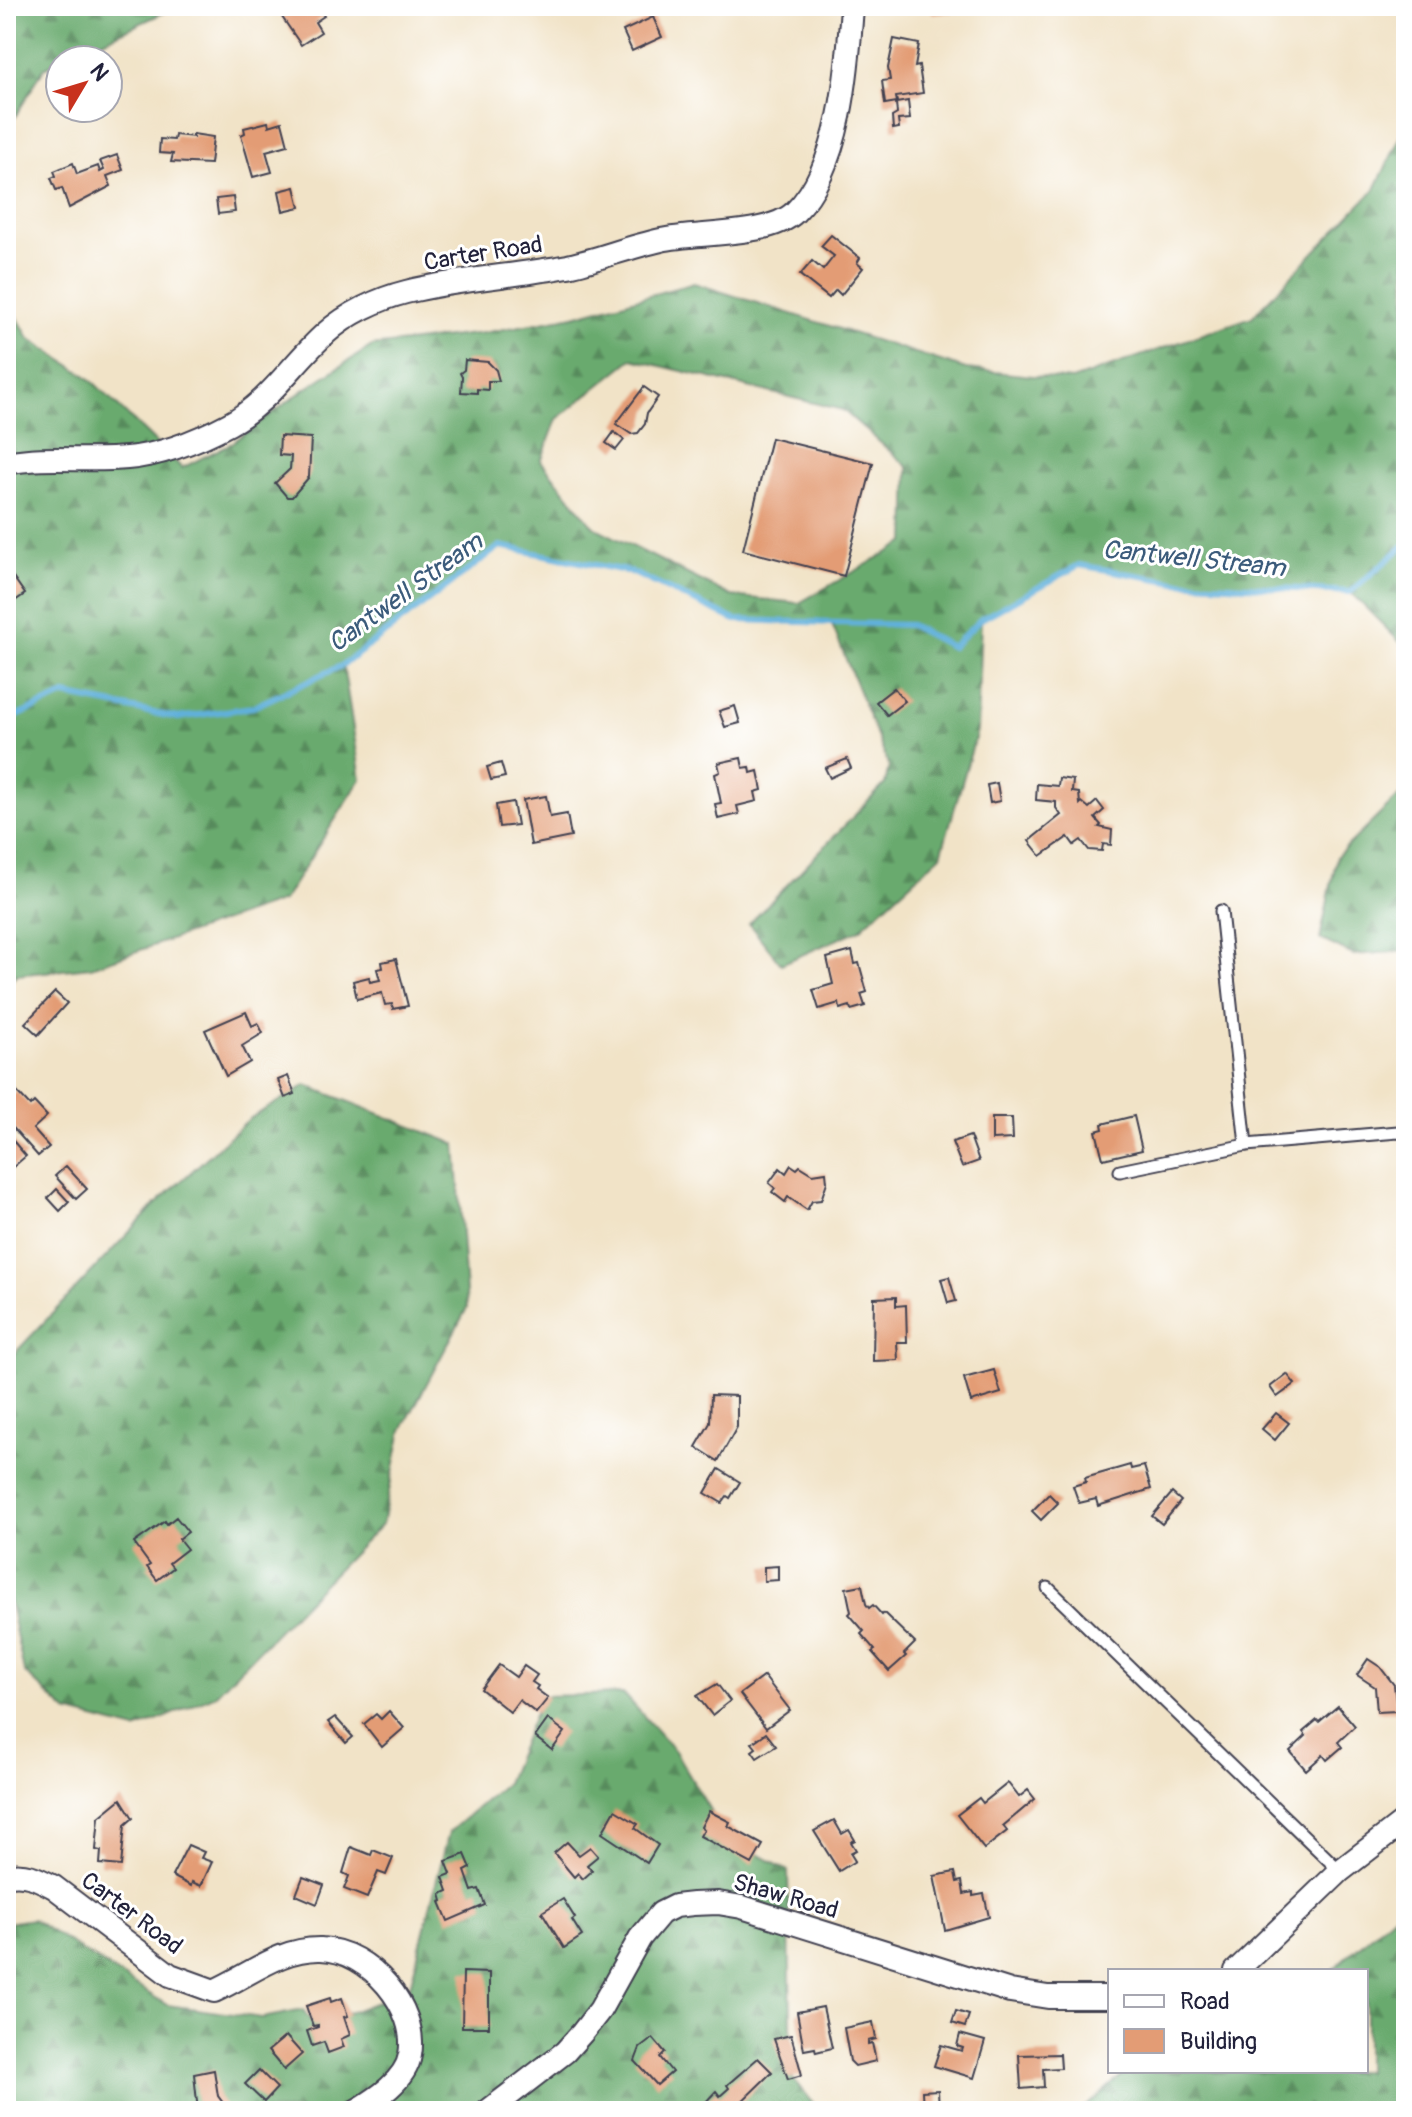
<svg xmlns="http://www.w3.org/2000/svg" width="1412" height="2117" font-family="Pangolin,sans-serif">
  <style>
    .forest { fill: url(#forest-firs); stroke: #466654; stroke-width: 2; fill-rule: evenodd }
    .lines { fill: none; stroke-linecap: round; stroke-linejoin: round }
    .stream { stroke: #60b0db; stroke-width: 6 }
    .building { fill: #e39c75 }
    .lane-casing { stroke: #413f50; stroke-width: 15 }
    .street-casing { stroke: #413f50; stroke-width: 26 }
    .lane { stroke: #fff; stroke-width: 11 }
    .street { stroke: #fff; stroke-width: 22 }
    .labels { text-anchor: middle; stroke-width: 6; stroke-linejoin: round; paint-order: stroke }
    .street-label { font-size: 24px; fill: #22223b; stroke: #fff }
    .water-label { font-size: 26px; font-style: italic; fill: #3b5b7b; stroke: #fff }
  </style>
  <defs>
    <pattern id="forest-firs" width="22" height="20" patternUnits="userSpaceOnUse" patternTransform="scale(2)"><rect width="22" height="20" fill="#69aa6e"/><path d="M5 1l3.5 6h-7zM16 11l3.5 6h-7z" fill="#568a5c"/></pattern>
  </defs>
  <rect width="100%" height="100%" fill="#fff"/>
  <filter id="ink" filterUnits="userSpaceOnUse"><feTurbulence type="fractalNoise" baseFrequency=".0125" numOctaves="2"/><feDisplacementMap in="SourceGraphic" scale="16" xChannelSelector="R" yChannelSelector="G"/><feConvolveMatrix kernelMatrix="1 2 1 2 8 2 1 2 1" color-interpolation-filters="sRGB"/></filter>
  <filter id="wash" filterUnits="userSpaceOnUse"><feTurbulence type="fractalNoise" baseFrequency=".006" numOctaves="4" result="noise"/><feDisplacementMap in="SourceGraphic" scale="32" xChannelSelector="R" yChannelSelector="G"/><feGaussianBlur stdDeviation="1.8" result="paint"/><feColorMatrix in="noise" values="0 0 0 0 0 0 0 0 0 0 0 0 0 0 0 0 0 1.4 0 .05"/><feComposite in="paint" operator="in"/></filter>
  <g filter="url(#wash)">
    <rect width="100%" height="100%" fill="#f1e3c7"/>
    <g class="forest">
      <polygon points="6,6 178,6 44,68 6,132"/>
      <path d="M1406,126V648L1350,592L1176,582L1079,565L981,619L977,731L941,855L859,930L781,964L749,924L885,784L889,766L831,622L735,620L631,572L500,546L343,665L361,779L283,901L91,967L16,975L6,987V297L29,338L88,377L182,468L232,443L305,389L372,346L483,333L574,316L694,283L966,369L1072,380L1252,317L1375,189ZM632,359L843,410L908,467L906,542L799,603L731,596L594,527L541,461L557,419Z"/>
      <polygon points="1406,789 1406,951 1353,955 1320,939 1337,856"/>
      <polygon points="306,1085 456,1144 467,1308 402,1430 382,1524 214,1696 136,1730 67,1712 24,1672 6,1586 6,1367 13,1355 156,1204 249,1119"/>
      <polygon points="624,1694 675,1751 724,1834 788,1871 792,2078 819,2111 6,2111 6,1923 32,1919 167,2005 262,2018 303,2010 312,2022 322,2023 409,1990 449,1832 506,1783 542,1696"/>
      <polygon points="1406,1905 1406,2111 1081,2111 1127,2071 1366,2071 1366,1971 1331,1971"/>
    </g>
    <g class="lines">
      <polyline class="stream" points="6,721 65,695 178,718 253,707 343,665 500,546 631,572 735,620 910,625 952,647 981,619 1079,565 1176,582 1350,592 1406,544"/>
    </g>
    <g id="blocks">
      <g class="building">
        <polygon points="299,6 317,6 324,16 315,22 321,32 301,45 282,17"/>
        <polygon points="931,6 983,6 980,10 932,14"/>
        <polygon points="653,17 662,37 632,51 623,31"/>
        <polygon points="894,39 919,44 915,67 919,66 923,93 896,97 897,102 885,104 882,81 890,80 888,68"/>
        <polygon points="908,101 910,119 898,120 899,128 893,129 892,117 897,114 896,103"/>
        <polygon points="268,122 269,126 282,122 288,145 266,151 272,172 253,177 241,135 245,133 244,128"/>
        <polygon points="193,134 213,137 210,164 171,162 173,154 159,153 160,139 174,140 175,135 193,137"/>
        <polygon points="117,155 123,170 107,176 111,186 69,208 62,188 56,190 51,178 56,176 54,171 73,163 77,174 98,166 100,172 104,170 100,161"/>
        <polygon points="295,187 300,207 283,211 279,191"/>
        <polygon points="233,197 235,212 218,214 216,199"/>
        <polygon points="831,235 860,258 857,263 863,268 841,295 836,290 829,298 800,275 812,261 823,270 834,256 821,246"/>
        <polygon points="465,360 488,362 496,370 499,381 488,381 488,390 477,389 477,393 461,392 462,377 460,373 464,370"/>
        <polygon points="644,387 658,397 647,413 645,424 638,433 631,434 616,424"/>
        <polygon points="614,432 624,440 616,450 606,443"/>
        <polygon points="280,436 311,438 309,477 292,497 287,497 275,483 290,469 291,456 279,455"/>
        <polygon points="771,438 873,463 844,576 743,550"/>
        <polygon points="9,571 25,594 6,607 6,572"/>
        <polygon points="894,688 905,701 887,715 876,702"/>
        <polygon points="735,706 740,723 725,727 719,711"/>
        <polygon points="741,758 743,768 750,767 751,773 758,771 762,790 755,792 757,801 737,806 739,814 718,819 715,804 721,803 715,774 720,772 718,763"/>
        <polygon points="847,759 851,768 830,778 825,768"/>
        <polygon points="501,763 505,777 491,780 487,767"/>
        <polygon points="1059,778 1073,780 1072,792 1079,793 1080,804 1082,802 1089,808 1097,801 1104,810 1095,818 1101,825 1099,827 1112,830 1111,845 1103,844 1102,851 1089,850 1081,840 1074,845 1068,837 1041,856 1029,841 1061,815 1056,808 1056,802 1036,800 1037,784 1058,786"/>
        <polygon points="997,783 1000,801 990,803 987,785"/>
        <polygon points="546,796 550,817 567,814 571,837 531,845 523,800"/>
        <polygon points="513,802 517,825 499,827 496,805"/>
        <polygon points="852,951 855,964 859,963 867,992 861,994 865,1006 851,1010 850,1006 840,1009 839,1003 819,1009 813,990 833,984 827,958"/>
        <polygon points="396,959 408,1006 393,1009 392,1004 385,1005 382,993 357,999 353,981 369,977 370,982 380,980 377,969 383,968 382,962"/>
        <polygon points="55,992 67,1003 38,1035 25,1023"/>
        <polygon points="246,1012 252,1026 258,1023 263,1033 242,1046 250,1062 226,1076 205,1030"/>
        <polygon points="288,1076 295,1094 285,1098 278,1080"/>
        <polygon points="16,1091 30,1106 34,1102 47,1116 33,1129 49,1147 38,1156 7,1121 11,1117 6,1112 6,1101"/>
        <polygon points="1134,1116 1142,1150 1103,1159 1096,1131 1103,1129 1102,1124"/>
        <polygon points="992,1118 1012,1118 1013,1139 992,1140"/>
        <polygon points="8,1135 26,1156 12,1168 6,1162"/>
        <polygon points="970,1136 979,1161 962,1167 952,1142"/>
        <polygon points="791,1165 797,1169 800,1166 813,1174 826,1172 827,1182 821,1200 812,1201 807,1210 788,1197 785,1202 772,1192 775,1188 769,1183 780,1168 786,1173"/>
        <polygon points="66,1166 87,1189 76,1199 55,1176"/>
        <polygon points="57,1189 69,1202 60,1211 48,1198"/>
        <polygon points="949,1277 956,1301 948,1303 941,1279"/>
        <polygon points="896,1297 896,1306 906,1305 907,1342 897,1342 898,1360 873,1361 874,1298"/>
        <polygon points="994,1370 1001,1393 971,1402 964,1378"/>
        <polygon points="1287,1374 1295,1384 1277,1397 1270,1387"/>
        <polygon points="711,1395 737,1396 737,1427 718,1461 696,1447 710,1423"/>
        <polygon points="1276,1413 1289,1423 1275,1440 1262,1429"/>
        <polygon points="1130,1465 1131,1469 1144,1466 1151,1489 1098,1506 1096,1499 1079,1503 1073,1486 1086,1482 1085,1478"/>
        <polygon points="719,1469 740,1482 730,1498 727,1496 722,1503 705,1493"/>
        <polygon points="1172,1493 1181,1501 1162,1524 1152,1516"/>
        <polygon points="1049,1494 1058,1503 1041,1520 1032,1511"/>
        <polygon points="176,1517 188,1532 179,1539 187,1549 169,1563 173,1568 157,1580 147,1567 150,1565 134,1543 165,1521 167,1524"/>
        <polygon points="778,1566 778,1580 764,1581 764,1567"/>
        <polygon points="862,1585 866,1604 869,1608 873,1605 882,1615 884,1613 915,1643 904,1654 906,1656 889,1671 872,1652 875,1650 861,1634 864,1631 849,1614 851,1612 846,1588"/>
        <polygon points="1368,1659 1380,1667 1394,1685 1397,1711 1377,1712 1375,1687 1357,1675"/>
        <polygon points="499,1665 516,1677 524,1666 537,1675 532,1682 538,1686 536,1689 548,1698 536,1713 519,1700 510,1712 481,1689"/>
        <polygon points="764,1676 790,1710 766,1728 740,1694"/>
        <polygon points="717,1684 730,1701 712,1715 697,1696"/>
        <polygon points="1338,1706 1355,1726 1338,1742 1342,1747 1327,1760 1323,1755 1306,1770 1290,1751 1306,1736 1303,1732 1317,1720 1319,1722"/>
        <polygon points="389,1711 404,1728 382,1747 364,1724 376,1714 381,1719"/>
        <polygon points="335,1717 353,1737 346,1743 328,1722"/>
        <polygon points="548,1719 565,1732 552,1750 535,1737"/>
        <polygon points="766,1733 776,1746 757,1758 752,1751 756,1748 752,1743"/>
        <polygon points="1008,1783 1019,1797 1028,1790 1035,1799 1003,1826 1007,1831 984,1849 957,1815 979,1798 983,1803"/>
        <polygon points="121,1799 133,1818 125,1825 121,1866 100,1864 101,1851 96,1850 99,1817"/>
        <polygon points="615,1810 638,1824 635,1828 658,1845 647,1863 602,1833"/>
        <polygon points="709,1811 730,1822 728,1826 763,1845 752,1864 700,1836 704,1829 701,1827"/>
        <polygon points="834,1820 842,1834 849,1830 855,1840 851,1842 856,1850 850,1853 855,1861 839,1871 814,1831"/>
        <polygon points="567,1842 579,1855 590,1847 598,1856 587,1865 592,1871 583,1879 578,1873 574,1877 554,1853"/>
        <polygon points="188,1845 204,1852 201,1858 212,1862 201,1886 192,1882 191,1886 172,1876"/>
        <polygon points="351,1847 371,1855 373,1850 393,1858 386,1875 378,1872 367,1898 344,1889 349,1876 343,1873"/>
        <polygon points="465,1854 471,1868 465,1871 472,1891 479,1889 485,1905 448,1921 440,1902 443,1901 441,1894 448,1891 443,1877 451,1874 446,1861"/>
        <polygon points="955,1872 957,1882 962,1881 964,1894 973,1892 973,1896 984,1894 989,1917 945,1930 934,1876"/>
        <polygon points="303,1877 324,1885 317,1904 296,1895"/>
        <polygon points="563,1899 575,1918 572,1920 582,1936 564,1948 542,1912"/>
        <polygon points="463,1972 489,1973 489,2027 462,2027"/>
        <polygon points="330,1998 331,2002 342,1998 348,2016 344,2017 350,2035 341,2039 344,2047 328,2053 324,2042 312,2046 307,2031 318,2027 318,2025 313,2026 306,2006"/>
        <polygon points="823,2007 832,2048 816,2052 815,2048 804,2050 797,2012"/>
        <polygon points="956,2011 969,2015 965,2027 952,2023"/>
        <polygon points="873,2022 876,2039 868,2041 868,2044 872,2043 876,2061 855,2066 850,2061 844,2028"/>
        <polygon points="960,2034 985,2041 974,2078 934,2066 941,2045 962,2051 963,2048 957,2046"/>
        <polygon points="791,2035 802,2075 788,2079 774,2039"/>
        <polygon points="286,2036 302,2054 284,2070 268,2051"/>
        <polygon points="653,2038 665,2052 660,2057 672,2072 657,2085 635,2061 640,2048"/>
        <polygon points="1060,2054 1061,2068 1043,2069 1044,2087 1021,2089 1019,2055"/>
        <polygon points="758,2058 772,2072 732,2111 709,2111 703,2105 716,2091 720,2096 729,2088 727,2085"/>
        <polygon points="214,2070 218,2096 229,2111 198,2111 194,2074"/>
        <polygon points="259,2070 277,2088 264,2102 245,2084"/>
        <polygon points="938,2090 939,2109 923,2110 922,2091"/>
      </g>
    </g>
  </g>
  <g filter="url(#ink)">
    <use href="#blocks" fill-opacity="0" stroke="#413f50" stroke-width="2"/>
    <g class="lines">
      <defs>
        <g id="lane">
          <polyline points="1221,911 1246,1145"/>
          <polyline points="1120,1171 1246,1145 1398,1132 1406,1134"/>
          <polyline points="1048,1588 1340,1871"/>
        </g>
        <g id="street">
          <path d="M6,463C46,455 86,462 127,458C163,455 197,441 229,424C269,403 293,362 326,333C347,314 378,299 406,292C457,279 515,276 568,266C599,259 629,247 661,240C696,232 770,237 795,212C841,167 848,68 852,6"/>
          <path d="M6,1876C24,1871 39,1879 54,1887L170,1975L214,1991C250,1975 280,1948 321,1949C369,1950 419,2008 410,2055C406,2080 376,2099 356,2111"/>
          <polyline points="1236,1971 1340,1871 1406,1820"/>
          <polyline points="488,2111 565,2052 582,2033 600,2010 640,1938 661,1913 675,1906 693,1904 718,1903 742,1907 1010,1991 1048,1997 1110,1997"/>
        </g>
      </defs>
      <use href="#lane" class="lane-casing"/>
      <use href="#street" class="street-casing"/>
      <use href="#lane" class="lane"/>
      <use href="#street" class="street"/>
    </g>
  </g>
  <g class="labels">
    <g class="street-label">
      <text transform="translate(483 253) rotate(-9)" y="8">Carter Road</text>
      <text transform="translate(786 1896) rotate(16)" y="8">Shaw Road</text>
      <text transform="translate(132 1913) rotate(37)" y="8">Carter Road</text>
    </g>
    <g class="water-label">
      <text transform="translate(1194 558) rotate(6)" y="9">Cantwell Stream</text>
      <text transform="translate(405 592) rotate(-36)" y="9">Cantwell Stream</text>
    </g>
  </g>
  <rect width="1412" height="2117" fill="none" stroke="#fff" stroke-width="32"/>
  <rect x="1108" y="1969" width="260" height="104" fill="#ffffff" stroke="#a7a7b1" stroke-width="2"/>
  <rect x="1124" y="1995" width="40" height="12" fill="#ffffff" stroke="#a7a7b1" stroke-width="2"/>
  <text x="1180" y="2009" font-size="24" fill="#22223b">Road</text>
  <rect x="1124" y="2029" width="40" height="24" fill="#e39c75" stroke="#a7a7b1" stroke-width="2"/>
  <text x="1180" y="2049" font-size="24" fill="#22223b">Building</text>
  <g transform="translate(84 84) rotate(52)"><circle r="38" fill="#ffffff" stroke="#a7a7b1" stroke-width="2"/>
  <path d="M0-6L14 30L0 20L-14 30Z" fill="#c8321e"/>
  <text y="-12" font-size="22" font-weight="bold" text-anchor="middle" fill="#22223b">N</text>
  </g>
</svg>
